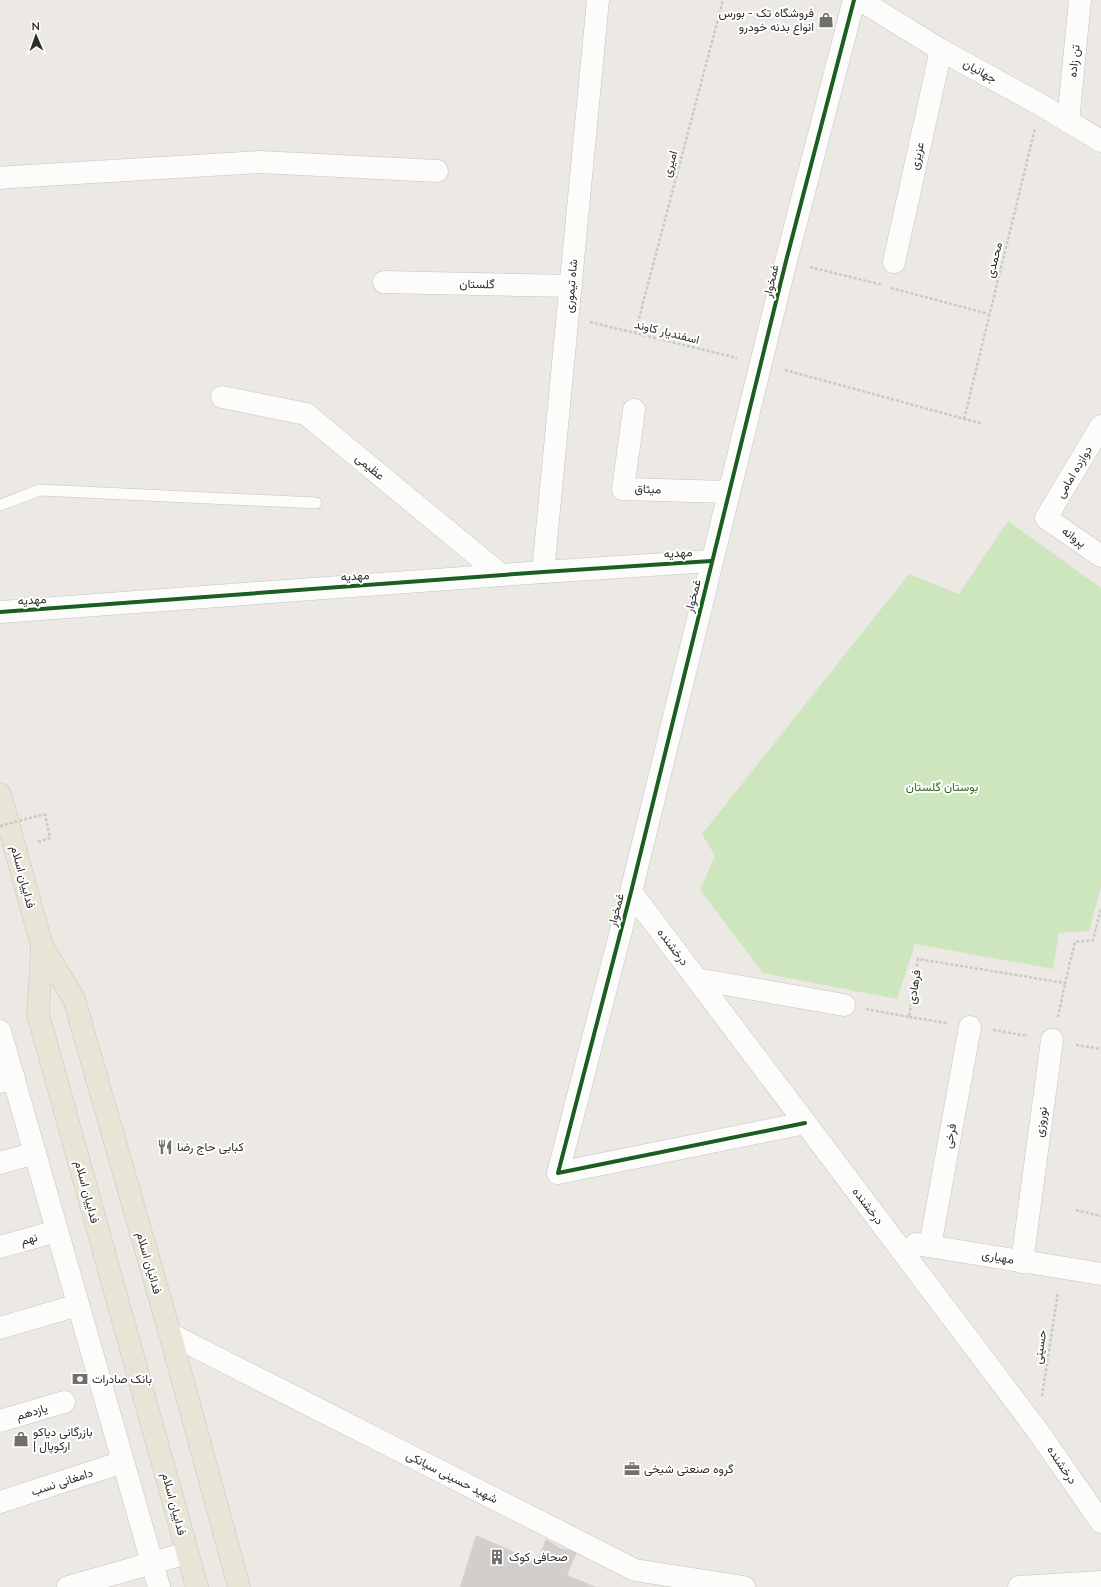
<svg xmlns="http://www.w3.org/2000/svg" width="1101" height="1587" font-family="'Nunito Sans',Vazirmatn,sans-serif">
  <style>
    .green { fill: #cee6be }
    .building { fill: #d1cecb }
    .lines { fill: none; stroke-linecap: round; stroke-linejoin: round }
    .service-casing { stroke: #c5c4c5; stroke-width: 12 }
    .minor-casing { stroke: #c5c4c5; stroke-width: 23 }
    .tertiary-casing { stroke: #c5c4c5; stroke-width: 23 }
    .primary-casing { stroke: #c6c5c4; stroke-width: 23 }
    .path { stroke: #c9c9c8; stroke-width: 2.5; stroke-dasharray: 3 2; stroke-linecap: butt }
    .service { stroke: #fcfcfb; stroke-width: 11 }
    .minor { stroke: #fcfcfb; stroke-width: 22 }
    .tertiary { stroke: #fcfcfb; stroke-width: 22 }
    .primary { stroke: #e8e4d6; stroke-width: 22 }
    .path-bridge { stroke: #c9c9c8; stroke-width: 2.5; stroke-dasharray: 3 2; stroke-linecap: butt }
    .cycleway-casing { stroke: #fff; stroke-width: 6 }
    .cycleway { stroke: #1b5e20; stroke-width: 4 }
    .labels { text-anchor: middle; stroke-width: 4; stroke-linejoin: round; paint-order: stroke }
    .poi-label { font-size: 12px; fill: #2e2e2e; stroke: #fff; text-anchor: start }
    .street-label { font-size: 12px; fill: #2e2e2e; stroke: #fff }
    .park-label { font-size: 12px; fill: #2c6e1b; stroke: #fff }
  </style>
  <rect width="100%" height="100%" fill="#ece8e4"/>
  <polygon class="green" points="1008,521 1101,588 1101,887 1089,931 1059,933 1053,969 915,944 897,999 763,973 700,890 715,856 702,834 909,574 959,594"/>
  <polygon class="building" points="476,1535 537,1562 546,1539 560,1548 577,1552 567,1575 596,1587 460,1587"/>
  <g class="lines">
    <defs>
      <polyline id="service" points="0,505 40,490 316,503"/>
      <g id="minor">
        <polyline points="860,0 941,50 1041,105 1101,141"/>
        <polyline points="1068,122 1080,0"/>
        <polyline points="0,178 11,177 260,162 437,171"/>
        <polyline points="894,262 941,50"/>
        <polyline points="384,282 571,286"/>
        <polyline points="222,397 306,414 501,575"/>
        <polyline points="634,410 623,489 729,492"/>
        <polyline points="1101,426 1046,518 1101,556"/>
        <polyline points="543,572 598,0"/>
        <polyline points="0,612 543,572 711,561"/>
        <polyline points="631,892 1037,1430 1101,1522"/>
        <polyline points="697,979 844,1005"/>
        <polyline points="0,1082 14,1078"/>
        <polyline points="805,1123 558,1173 631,892 786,261 854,0"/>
        <polyline points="0,1163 35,1153"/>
        <polyline points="916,1244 1101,1274"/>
        <polyline points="930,1246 970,1027"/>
        <polyline points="0,1247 57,1231"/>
        <polyline points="1022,1262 1052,1040"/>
        <polyline points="0,1328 78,1305"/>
        <polyline points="170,1334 635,1570 744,1587"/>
        <polyline points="0,1421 64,1402"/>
        <polyline points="0,1502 123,1462"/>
        <polyline points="1019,1587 1101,1582"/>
      </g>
      <g id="tertiary">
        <polyline points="0,1031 159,1587"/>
        <polyline points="68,1587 187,1553"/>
      </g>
      <g id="primary">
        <polyline points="0,794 42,946 38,1014 197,1587"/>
        <polyline points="42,946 74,999 170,1334 239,1587"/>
      </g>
    </defs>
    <use href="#service" class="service-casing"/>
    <use href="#minor" class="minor-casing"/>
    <use href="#tertiary" class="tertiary-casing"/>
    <use href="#primary" class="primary-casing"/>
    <g class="path">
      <polyline points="810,267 883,285"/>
      <polyline points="891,288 989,314"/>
      <polyline points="590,322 737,358"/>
      <polyline points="635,333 723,0"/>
      <polyline points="785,370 983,424"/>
      <polyline points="964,419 1035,129"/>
      <polyline points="38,842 50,838 45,814"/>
      <polyline points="866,1009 909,1017 918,959 1065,983 1075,942 1093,940 1101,908"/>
      <polyline points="909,1017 947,1023"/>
      <polyline points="1058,1017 1065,983"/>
      <polyline points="993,1030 1028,1036"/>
      <polyline points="1076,1045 1101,1049"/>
      <polyline points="1076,1210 1101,1216"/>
      <polyline points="1042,1396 1058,1292"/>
    </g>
    <use href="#service" class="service"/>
    <use href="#minor" class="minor"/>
    <use href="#tertiary" class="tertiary"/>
    <use href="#primary" class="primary"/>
    <polyline class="path-bridge" points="0,826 45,814"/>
    <defs>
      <g id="cycleway">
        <polyline points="0,612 543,572 711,561"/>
        <polyline points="805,1123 558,1173 631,892 786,261 854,0"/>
      </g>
    </defs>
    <use href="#cycleway" class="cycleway-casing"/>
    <use href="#cycleway" class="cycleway"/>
  </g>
  <defs>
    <symbol id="shop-bare" viewBox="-9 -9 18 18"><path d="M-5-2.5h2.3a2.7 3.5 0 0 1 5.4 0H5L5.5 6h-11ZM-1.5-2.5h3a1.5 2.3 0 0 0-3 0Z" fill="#706f6e" stroke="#fff" stroke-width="2.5" paint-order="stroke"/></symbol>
    <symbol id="restaurant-bare" viewBox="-9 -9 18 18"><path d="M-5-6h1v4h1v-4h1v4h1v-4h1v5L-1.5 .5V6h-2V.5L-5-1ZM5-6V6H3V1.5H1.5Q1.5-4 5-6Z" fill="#706f6e" stroke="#fff" stroke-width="2.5" paint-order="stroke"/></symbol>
    <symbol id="bank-bare" viewBox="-9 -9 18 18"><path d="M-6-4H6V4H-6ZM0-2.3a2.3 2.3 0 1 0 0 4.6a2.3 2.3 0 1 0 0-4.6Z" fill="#706f6e" stroke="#fff" stroke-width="2.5" paint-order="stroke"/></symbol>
    <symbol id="office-bare" viewBox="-9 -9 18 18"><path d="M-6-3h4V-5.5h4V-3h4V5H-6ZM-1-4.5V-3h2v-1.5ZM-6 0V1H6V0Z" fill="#706f6e" stroke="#fff" stroke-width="2.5" paint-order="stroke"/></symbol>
    <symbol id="building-bare" viewBox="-9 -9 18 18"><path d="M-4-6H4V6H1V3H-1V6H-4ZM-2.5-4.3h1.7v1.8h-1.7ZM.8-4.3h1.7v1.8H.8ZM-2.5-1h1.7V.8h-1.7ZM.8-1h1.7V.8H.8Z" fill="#706f6e" stroke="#fff" stroke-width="2.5" paint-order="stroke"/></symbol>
  </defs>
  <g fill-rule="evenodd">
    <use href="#shop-bare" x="815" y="9" width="22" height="22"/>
    <use href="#restaurant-bare" x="154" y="1136" width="22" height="22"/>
    <use href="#bank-bare" x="69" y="1368" width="22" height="22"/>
    <use href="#shop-bare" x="10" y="1428" width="22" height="22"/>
    <use href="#office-bare" x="621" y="1458" width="22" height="22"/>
    <use href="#building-bare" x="486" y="1546" width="22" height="22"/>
  </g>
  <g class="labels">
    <g class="poi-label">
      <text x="814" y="17" text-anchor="end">فروشگاه تک - بورس<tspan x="814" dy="14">انواع بدنه خودرو</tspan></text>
      <text x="177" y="1151">کبابی حاج رضا</text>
      <text x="92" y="1383">بانک صادرات</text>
      <text x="33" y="1436">بازرگانی دیاکو<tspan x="33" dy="14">| ارکوپال</tspan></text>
      <text x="644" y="1473">گروه صنعتی شیخی</text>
      <text x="509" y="1561">صحافی کوک</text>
    </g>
    <g class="street-label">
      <text transform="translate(1074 61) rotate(-84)" y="4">تن زاده</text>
      <text transform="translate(980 71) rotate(29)" y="4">جهانیان</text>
      <text transform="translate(917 156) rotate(-77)" y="4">عزیزی</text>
      <text transform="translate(670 164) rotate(-75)" y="4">امیری</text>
      <text transform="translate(994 260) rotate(-76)" y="4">محمدی</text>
      <text transform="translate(771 281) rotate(-77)" y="4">غمخوار</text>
      <text transform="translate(477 284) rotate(1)" y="4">گلستان</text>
      <text transform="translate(571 286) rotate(-85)" y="4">شاه تیموری</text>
      <text transform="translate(667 332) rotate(14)" y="4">اسفندیار کاوند</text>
      <text transform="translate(370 467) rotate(40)" y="4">عظیمی</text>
      <text transform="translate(1074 472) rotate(-59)" y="4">دوازده امامی</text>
      <text transform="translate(648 489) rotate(2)" y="4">میثاق</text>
      <text transform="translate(1074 537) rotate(35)" y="4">پروانه</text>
      <text transform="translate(678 553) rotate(-4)" y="4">مهدیه</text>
      <text transform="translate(355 576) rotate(-4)" y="4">مهدیه</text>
      <text transform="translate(693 596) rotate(-76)" y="4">غمخوار</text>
      <text transform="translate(32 600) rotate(-4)" y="4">مهدیه</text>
      <text transform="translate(23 877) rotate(75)" y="4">فداییان اسلام</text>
      <text transform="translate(616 910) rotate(-76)" y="4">غمخوار</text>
      <text transform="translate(673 947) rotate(53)" y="4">درخشنده</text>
      <text transform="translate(914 987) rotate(-81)" y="4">فرهادی</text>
      <text transform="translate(1041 1122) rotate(-82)" y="4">نوروزی</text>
      <text transform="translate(950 1136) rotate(-79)" y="4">فرخی</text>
      <text transform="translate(87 1192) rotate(75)" y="4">فداییان اسلام</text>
      <text transform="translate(868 1206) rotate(53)" y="4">درخشنده</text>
      <text transform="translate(29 1239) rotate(-16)" y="4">نهم</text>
      <text transform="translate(998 1257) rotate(10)" y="4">مهیاری</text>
      <text transform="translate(149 1263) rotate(74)" y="4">فدائیان اسلام</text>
      <text transform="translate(1040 1347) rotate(-82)" y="4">حسینی</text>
      <text transform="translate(32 1412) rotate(-16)" y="4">یازدهم</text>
      <text transform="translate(1062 1465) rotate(56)" y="4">درخشنده</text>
      <text transform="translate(452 1477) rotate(27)" y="4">شهید حسینی سیانکی</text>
      <text transform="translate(62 1482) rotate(-18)" y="4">دامغانی نسب</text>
      <text transform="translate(174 1504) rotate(75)" y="4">فداییان اسلام</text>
    </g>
    <g class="park-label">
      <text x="942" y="791">بوستان گلستان</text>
    </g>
  </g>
  <g transform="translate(36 36) rotate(358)" stroke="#ffffff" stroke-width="3" paint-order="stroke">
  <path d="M0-3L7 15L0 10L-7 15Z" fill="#2e2e2e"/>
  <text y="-6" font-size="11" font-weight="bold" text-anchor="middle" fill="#2e2e2e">N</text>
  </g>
</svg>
